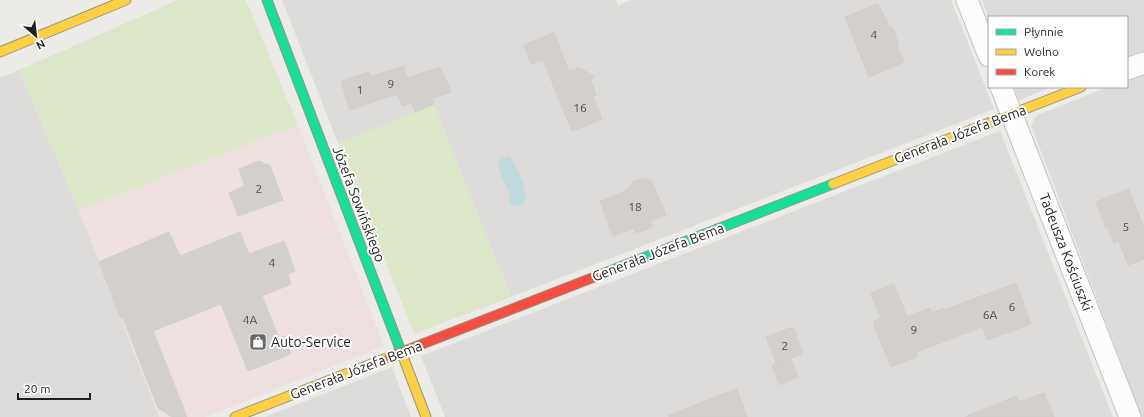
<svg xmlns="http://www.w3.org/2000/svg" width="1144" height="417" font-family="Ubuntu,sans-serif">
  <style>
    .residential { fill: #dcdbd9 }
    .commercial { fill: #eee0df }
    .grass { fill: #dce7ca }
    .water { fill: #bfd9dd }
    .building { fill: #d2cfcd; stroke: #d0cdca }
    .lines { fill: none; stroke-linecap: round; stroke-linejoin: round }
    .street-casing { stroke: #c3c2c0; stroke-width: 23 }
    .fast-casing { stroke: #959582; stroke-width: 11 }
    .slow-casing { stroke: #959582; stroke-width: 11 }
    .jam-casing { stroke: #959582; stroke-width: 11 }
    .street { stroke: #fcfcfc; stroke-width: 21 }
    .fast { stroke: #16e098; stroke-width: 9 }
    .slow { stroke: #ffcf43; stroke-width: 9 }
    .jam { stroke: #f24e42; stroke-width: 9 }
    .labels { text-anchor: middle; stroke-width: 4; stroke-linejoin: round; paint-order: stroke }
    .number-label { font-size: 12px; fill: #4c4b4a }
    .street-label { font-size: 14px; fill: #1f1f1f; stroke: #fff }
    .poi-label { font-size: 14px; fill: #1f1f1f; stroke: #fff; text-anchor: start }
  </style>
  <rect width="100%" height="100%" fill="#edebe8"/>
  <g class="residential">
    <polygon points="282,0 616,0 618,6 631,0 951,0 994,109 511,297 434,105 338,143"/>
    <polygon points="982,0 1144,0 1144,51 1127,58 1127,17 989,17 989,19"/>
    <polygon points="19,70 79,210 159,417 0,417 0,78"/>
    <polygon points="1144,73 1144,417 1142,417 1031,125 1037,115 1108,87 1127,87 1127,80"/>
    <polygon points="1014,87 1052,87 1019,100"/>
    <polygon points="1000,131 1113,417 445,417 421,356"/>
    <polygon points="392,367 411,417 265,417"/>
  </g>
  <polygon class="commercial" points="298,125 384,346 205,417 159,417 79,210"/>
  <g class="grass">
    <polygon points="178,0 246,0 298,125 79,210 19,70"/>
    <polygon points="434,104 511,297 414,334 338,143"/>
  </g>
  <path class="water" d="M508,156C517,161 526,189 526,199L522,205L515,206L510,202C509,198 510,193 508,190C504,180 489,160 508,156Z"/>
  <g class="building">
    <polygon points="878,4 890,28 892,27 899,45 897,46 904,62 869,77 845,17"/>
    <polygon points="554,33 569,72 579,68 594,76 591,81 596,95 593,97 602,119 572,131 543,60 531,64 524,45"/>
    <polygon points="403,66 407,78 440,67 451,92 432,98 434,104 415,112 412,102 402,106 397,94 350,110 341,81 369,72 371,77"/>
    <polygon points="259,161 270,166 283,200 238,216 229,193 245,186 239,169"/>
    <polygon points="643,178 652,182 666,215 650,221 652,227 636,233 633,228 613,236 600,201 628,190 632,182"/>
    <polygon points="1129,189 1144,228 1144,259 1128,265 1119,241 1114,243 1108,227 1106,228 1096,202"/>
    <polygon points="169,232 180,256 240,232 249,254 284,241 295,271 288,274 291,284 262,296 279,338 284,336 291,354 248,371 221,304 153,331 187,417 172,417 158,408 123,318 121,318 99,262"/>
    <polygon points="1016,283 1031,324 987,340 982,327 916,352 917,357 891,367 873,322 881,318 871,293 894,284 907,317 930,308 932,313 943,308 944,310"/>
    <polygon points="793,327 803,354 791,358 798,377 780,385 772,366 788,359 776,363 766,337"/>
    <polygon points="737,389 747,417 669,417 669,415"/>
    <polygon points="1044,393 1054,417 966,417 966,416 1017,396 1019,402"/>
  </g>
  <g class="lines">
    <defs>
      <g id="street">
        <polyline points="967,0 989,56"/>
        <polyline points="1127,69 1144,63"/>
        <polyline points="1001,87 1130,417"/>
      </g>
      <g id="fast">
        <polyline points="267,0 402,354"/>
        <polyline points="602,274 833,184"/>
      </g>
      <g id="slow">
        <polyline points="0,52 126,0"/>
        <polyline points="833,184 1081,87"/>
        <polyline points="402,354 426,417"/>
        <polyline points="235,417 389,357"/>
      </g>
      <polyline id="jam" points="389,357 602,274"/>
    </defs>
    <use href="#street" class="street-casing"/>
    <use href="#fast" class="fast-casing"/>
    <use href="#slow" class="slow-casing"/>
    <use href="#jam" class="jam-casing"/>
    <use href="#street" class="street"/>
    <use href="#fast" class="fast"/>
    <use href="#slow" class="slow"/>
    <use href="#jam" class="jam"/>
  </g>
  <defs>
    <symbol id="shop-square" viewBox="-11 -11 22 22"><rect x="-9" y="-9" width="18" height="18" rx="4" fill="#676665" stroke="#fff"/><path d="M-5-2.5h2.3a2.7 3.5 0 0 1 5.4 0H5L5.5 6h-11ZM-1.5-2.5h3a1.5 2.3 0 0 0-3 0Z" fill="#fff"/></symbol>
  </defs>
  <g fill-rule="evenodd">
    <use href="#shop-square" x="248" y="332" width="20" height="20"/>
  </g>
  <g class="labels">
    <g class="number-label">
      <text x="874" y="39">4</text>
      <text x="391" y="88">9</text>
      <text x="360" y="94">1</text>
      <text x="580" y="112">16</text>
      <text x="259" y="193">2</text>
      <text x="635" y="211">18</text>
      <text x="1126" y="231">5</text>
      <text x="272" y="267">4</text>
      <text x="1012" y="311">6</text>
      <text x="990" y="319">6A</text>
      <text x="250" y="324">4A</text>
      <text x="914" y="334">9</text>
      <text x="785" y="350">2</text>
    </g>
    <g class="street-label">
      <text transform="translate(960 134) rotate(-21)" y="5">Generała Józefa Bema</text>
      <text transform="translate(359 204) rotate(69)" y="5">Józefa Sowińskiego</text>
      <text transform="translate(658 252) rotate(-21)" y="5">Generała Józefa Bema</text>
      <text transform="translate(1066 252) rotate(69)" y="5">Tadeusza Kościuszki</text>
      <text transform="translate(356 370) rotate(-21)" y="5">Generała Józefa Bema</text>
    </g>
    <g class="poi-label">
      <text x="271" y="347">Auto-Service</text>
    </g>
  </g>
  <rect x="988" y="16" width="140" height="72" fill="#ffffff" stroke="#a5a5a5"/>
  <rect x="996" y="29" width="20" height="6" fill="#16e098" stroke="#a5a5a5"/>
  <text x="1024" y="36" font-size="12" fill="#1f1f1f">Płynnie</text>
  <rect x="996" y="49" width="20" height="6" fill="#ffcf43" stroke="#a5a5a5"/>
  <text x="1024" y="56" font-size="12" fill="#1f1f1f">Wolno</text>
  <rect x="996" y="69" width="20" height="6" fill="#f24e42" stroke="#a5a5a5"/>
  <text x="1024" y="76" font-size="12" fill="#1f1f1f">Korek</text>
  <g transform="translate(36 36) rotate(152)" stroke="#ffffff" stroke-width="3" paint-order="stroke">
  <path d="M0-3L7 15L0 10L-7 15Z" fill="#1f1f1f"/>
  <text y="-6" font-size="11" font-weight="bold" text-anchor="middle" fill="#1f1f1f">N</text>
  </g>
  <path d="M18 393v6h72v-6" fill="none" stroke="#1f1f1f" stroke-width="2"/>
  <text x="24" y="393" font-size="12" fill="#1f1f1f" stroke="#ffffff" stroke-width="3" paint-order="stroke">20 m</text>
</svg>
